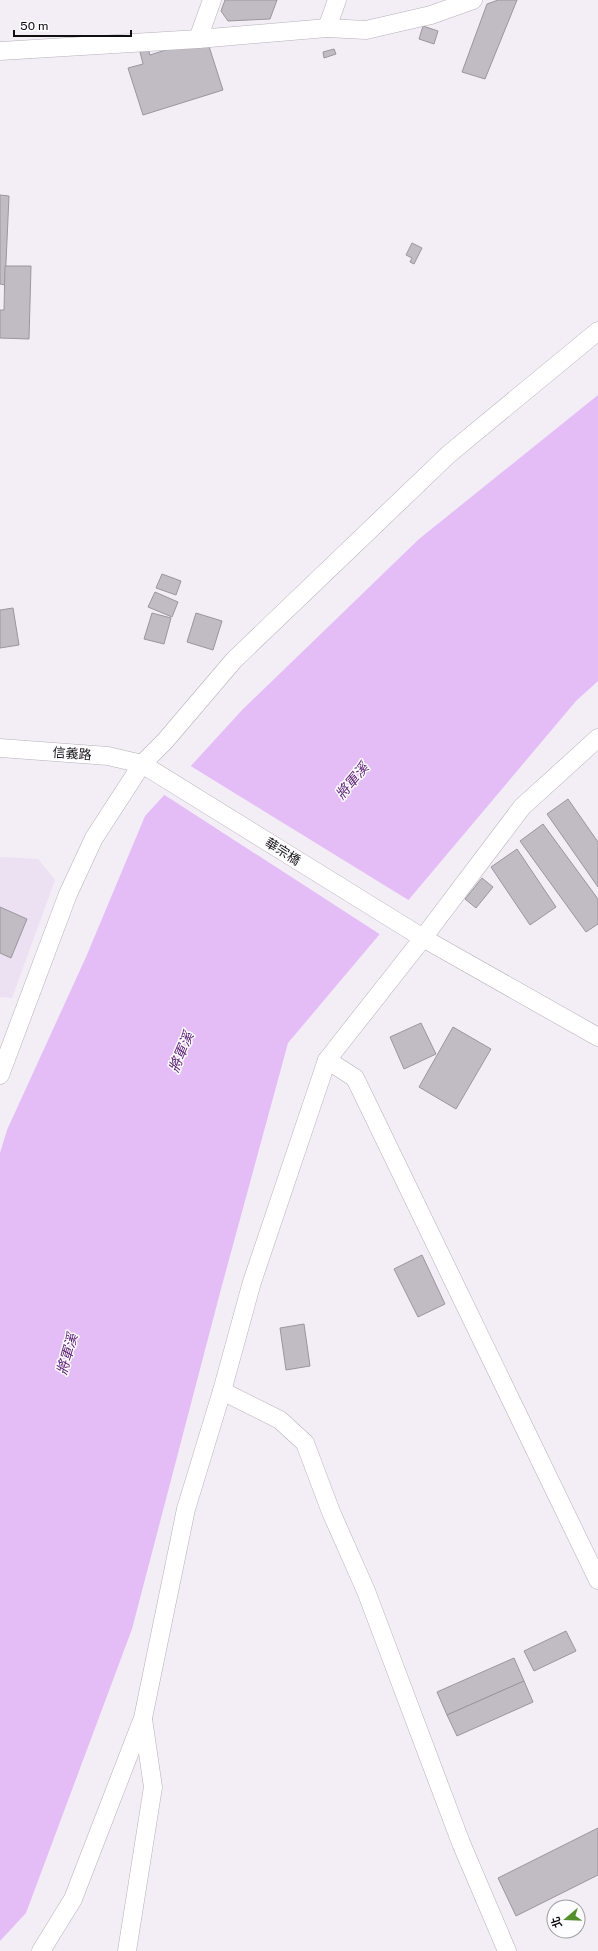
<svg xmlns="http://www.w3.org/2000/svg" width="598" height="1951" font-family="'Public Sans','Noto Sans TC',sans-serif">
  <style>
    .built { fill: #ece1f2 }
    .water { fill: #e4bdf7 }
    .pier { fill: #f3edf6 }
    .building { fill: #c1bbc4; stroke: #9b959e }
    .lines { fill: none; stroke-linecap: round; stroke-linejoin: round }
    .minor-casing { stroke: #b6b0b9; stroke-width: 19 }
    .minor { stroke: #fff; stroke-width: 18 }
    .labels { text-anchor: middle; stroke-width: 3; stroke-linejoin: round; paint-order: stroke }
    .street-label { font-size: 13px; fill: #100e11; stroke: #fdfcfe }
    .water-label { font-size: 14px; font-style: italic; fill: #5e2375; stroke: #fdfcfe }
  </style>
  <rect width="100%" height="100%" fill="#f3edf6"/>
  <polygon class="built" points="0,857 38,859 55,880 12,998 0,997"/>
  <polygon class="water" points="598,395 598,681 576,701 288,1043 221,1289 132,1629 26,1913 0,1941 0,1153 7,1130 86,957 145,816 243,709 419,539"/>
  <polygon class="pier" points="189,765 410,901 381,935 163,794"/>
  <g class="building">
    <polygon points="225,0 277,0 270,19 228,21 221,11"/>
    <polygon points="498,0 517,0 485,79 462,72 487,4"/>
    <polygon points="423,26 438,31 434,44 419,39"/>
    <polygon points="206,37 223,90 143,115 128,68 143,64 140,52 148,49 150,55"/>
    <polygon points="334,49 336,54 324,58 323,52"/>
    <polygon points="0,195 9,196 5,285 0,284"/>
    <polygon points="412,243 422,248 414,264 410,262 412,258 406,255"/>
    <polygon points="5,266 31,266 29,339 0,338 0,310 4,310"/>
    <polygon points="162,574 181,581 176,595 156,588"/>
    <polygon points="155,592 178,602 172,617 148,607"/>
    <polygon points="13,608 19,645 0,648 0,610"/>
    <polygon points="152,613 171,618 164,644 144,639"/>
    <polygon points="196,613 222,621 213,650 187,642"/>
    <polygon points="568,799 598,842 598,887 547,814"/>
    <polygon points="543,824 598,899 598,924 586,932 520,841"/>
    <polygon points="517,849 556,907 530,925 491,867"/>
    <polygon points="482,878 493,887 476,908 465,899"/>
    <polygon points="0,907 27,919 11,958 0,953"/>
    <polygon points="421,1023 436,1054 404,1069 390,1037"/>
    <polygon points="453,1027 491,1049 456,1109 419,1087"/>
    <polygon points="422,1255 445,1304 418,1317 394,1269"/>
    <polygon points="304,1324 310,1366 286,1370 280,1328"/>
    <polygon points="566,1631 576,1651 534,1671 524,1651"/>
    <polygon points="514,1658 524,1681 447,1715 437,1692"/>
    <polygon points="524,1681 533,1702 457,1736 447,1715"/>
    <polygon points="598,1828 598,1875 516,1916 498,1878"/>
  </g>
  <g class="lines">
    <defs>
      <g id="minor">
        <polyline points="327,28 337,0"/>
        <polyline points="198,39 212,0"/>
        <polyline points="0,51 198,39 327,28 366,30 431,15 473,0"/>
        <polyline points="0,748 108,756 142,764 423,938 598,1037"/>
        <polyline points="327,1060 355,1078 598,1580"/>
        <polyline points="0,1075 68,894 94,838 142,764 165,741 234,660 449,454 598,331"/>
        <polyline points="222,1391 280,1420 305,1443 331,1512 366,1591 461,1843 507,1951"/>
        <polyline points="41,1951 73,1899 143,1718 186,1509 222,1391 252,1282 327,1060 423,938 522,807 598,738"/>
        <polyline points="127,1951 153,1787 143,1719"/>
      </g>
    </defs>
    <use href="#minor" class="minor-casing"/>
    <use href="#minor" class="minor"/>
  </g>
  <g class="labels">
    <g class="street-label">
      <text transform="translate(72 753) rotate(4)" y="5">信義路</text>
      <text transform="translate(283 851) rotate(32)" y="5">華宗橋</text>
    </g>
    <g class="water-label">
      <text transform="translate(352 781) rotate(-50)" y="5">將軍溪</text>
      <text transform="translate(181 1052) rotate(-67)" y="5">將軍溪</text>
      <text transform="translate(67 1354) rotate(-74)" y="5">將軍溪</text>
    </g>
  </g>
  <g transform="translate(566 1919) rotate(251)"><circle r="19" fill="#fdfcfe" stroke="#9e9d9f"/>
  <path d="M0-3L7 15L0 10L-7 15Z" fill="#558f2c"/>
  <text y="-6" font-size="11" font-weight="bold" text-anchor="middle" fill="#100e11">北</text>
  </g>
  <path d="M14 30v6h117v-6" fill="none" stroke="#100e11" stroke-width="2"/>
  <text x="20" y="30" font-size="12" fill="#100e11" stroke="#fdfcfe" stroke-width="3" paint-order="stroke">50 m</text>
</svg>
